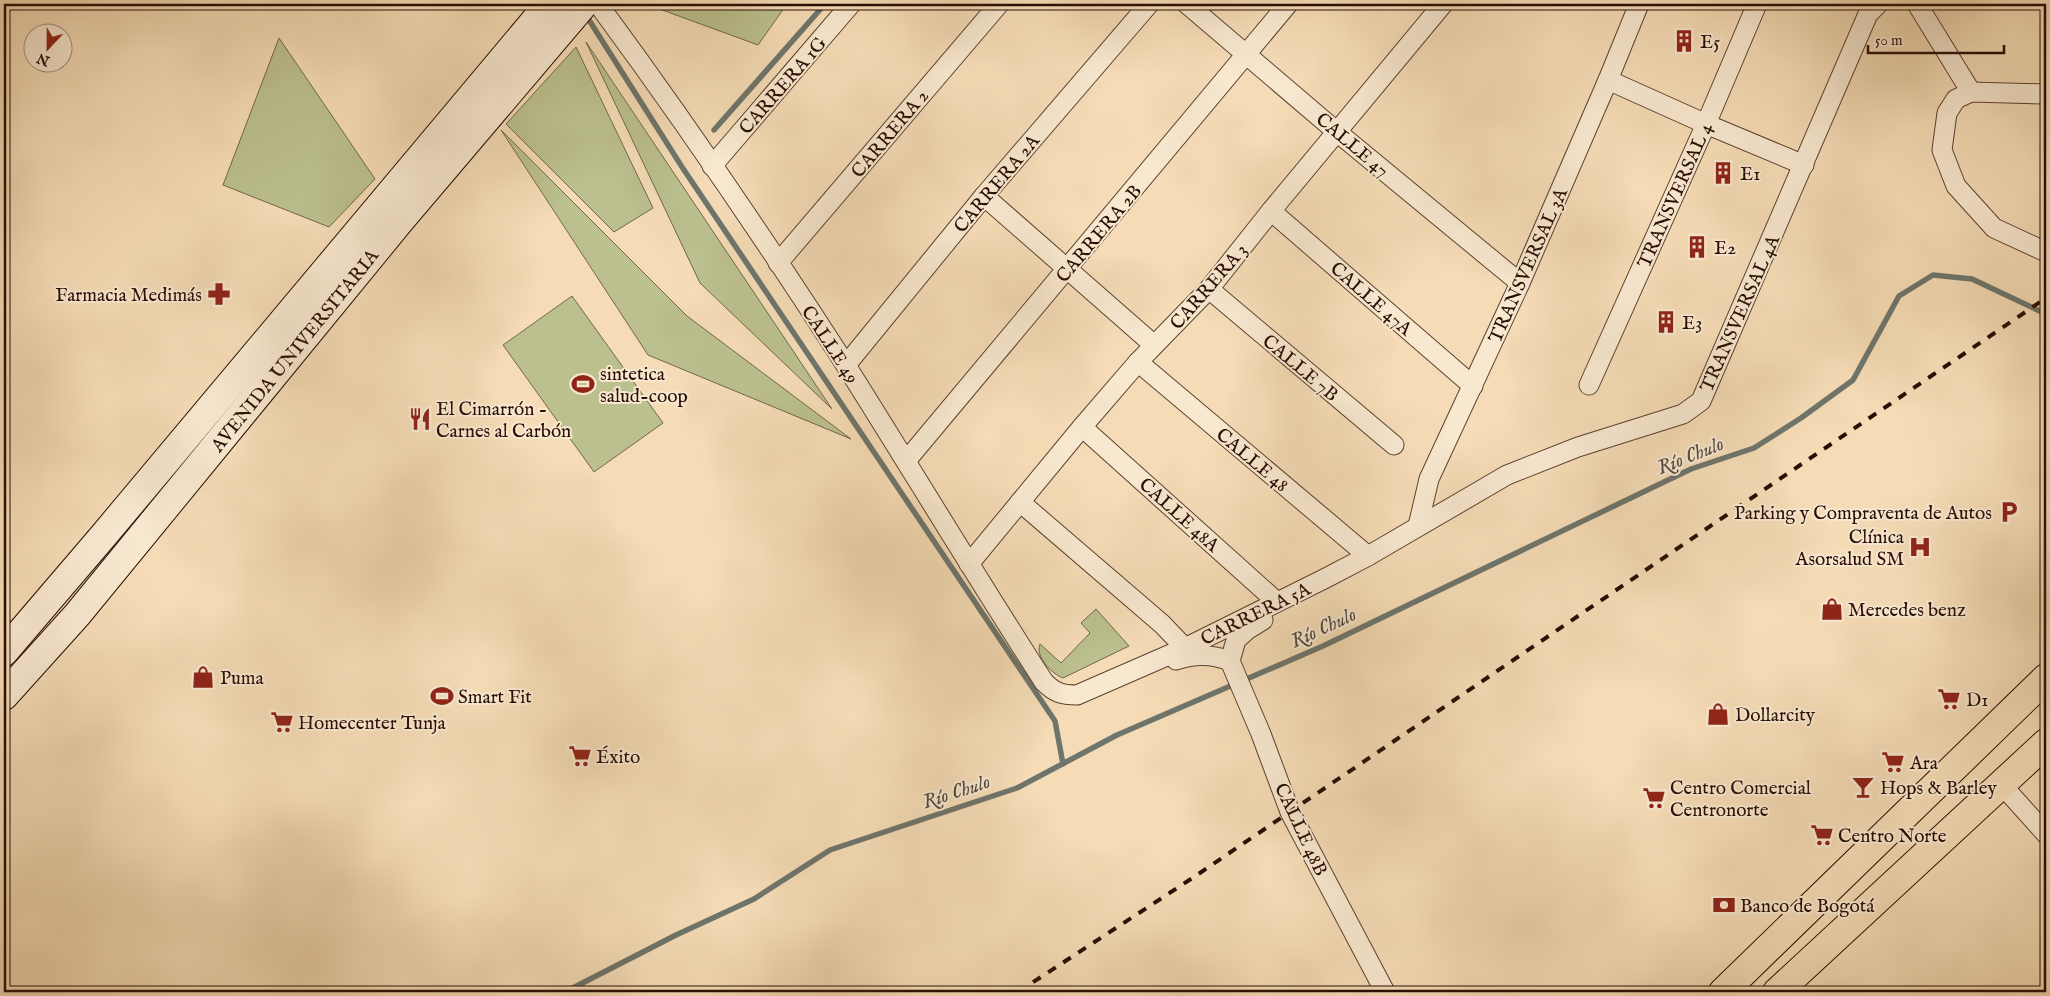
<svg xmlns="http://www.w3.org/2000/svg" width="2050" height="996" font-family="'IM FELL English',serif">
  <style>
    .green { fill: #bbc08e; stroke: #726648 }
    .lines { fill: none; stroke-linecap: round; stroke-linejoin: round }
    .stream { stroke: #6e756c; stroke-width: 5.5 }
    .minor-casing { stroke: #5c4130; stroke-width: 21 }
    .secondary-casing { stroke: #290d03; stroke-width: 30 }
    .primary-casing { stroke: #290d03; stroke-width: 30 }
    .minor { stroke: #f8e8d0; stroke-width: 19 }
    .secondary { stroke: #f8e8d0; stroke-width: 28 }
    .primary { stroke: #f5dcb6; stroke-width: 28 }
    .rail { stroke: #290d03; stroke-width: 4; stroke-dasharray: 9 9; stroke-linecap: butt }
    .labels { text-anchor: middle; stroke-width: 4; stroke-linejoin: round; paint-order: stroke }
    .poi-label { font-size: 19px; fill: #290d03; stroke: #f8e8d0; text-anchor: start }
    .street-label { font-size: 19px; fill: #290d03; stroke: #f8e8d0 }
    .water-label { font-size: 20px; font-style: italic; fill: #514a40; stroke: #f8e8d0 }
  </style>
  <rect width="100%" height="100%" fill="#f5dcb6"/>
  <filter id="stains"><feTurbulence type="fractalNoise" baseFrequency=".004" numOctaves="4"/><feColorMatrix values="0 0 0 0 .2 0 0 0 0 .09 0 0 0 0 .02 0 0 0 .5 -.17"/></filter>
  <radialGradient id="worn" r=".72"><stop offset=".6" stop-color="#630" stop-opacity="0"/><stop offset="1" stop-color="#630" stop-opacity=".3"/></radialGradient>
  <g class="green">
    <polygon points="646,4 787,4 758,45"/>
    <polygon points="279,38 375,179 329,227 223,185"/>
    <polygon points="586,42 832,409 700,283"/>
    <polygon points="576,47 653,208 614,232 506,124"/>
    <polygon points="501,130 687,316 851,439 648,355"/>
    <polygon points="572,296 663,423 594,472 503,345"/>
    <path d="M1096,609L1129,646L1063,678C1052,674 1035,657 1040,644L1061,663L1090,633L1081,623Z"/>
  </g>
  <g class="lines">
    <g class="stream">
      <polyline points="589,20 682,167 1055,721 1063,764"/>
      <polyline points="714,130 825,4"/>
      <polyline points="565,992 676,935 754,899 830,850 1017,788 1117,735 1323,646 1691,469 1754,448 1801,418 1853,380 1899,296 1933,275 1972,279 2046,314"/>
    </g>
    <defs>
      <g id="minor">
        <path d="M598,4C685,122 768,244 847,367C913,472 977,578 1044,682C1055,693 1062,695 1077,695L1185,648L1326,578L1368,556L1507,475L1578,447L1683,414L1701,401L1868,14L1878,4"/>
        <polyline points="1187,4 1337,132 1520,283"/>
        <polyline points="1917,4 1971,92"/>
        <polyline points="1608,80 1706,124 1804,165"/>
        <polyline points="2046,94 1971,92 1956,99 1947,113 1942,150 1956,186 1994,228 2046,252"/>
        <polyline points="712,166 851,4"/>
        <polyline points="984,196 1154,345"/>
        <polyline points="1271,211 1473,386"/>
        <polyline points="778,263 999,4"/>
        <polyline points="1209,289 1394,445"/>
        <polyline points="1138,362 1368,556"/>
        <polyline points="846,365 984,196 1149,4"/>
        <polyline points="1589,385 1706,124 1757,4"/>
        <polyline points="1082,427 1277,602"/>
        <polyline points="906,461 1288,4"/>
        <polyline points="1020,502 1162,624 1185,648"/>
        <polyline points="1418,526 1429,479 1520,283 1608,80 1639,4"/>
        <polyline points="969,564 1082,427 1138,362 1209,289 1271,211 1443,4"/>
        <polyline points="1263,620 1247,630 1236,640 1230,661 1261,734 1290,812 1385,992"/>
        <path d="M1176,660C1195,654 1211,654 1230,661"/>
        <polyline points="2002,785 2046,834"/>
      </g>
      <g id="secondary">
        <polyline points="4,652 104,535 549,4"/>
        <polyline points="4,696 77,615 399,222 584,4"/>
      </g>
      <g id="primary">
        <polyline points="1723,992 2046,678"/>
        <polyline points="1777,992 2046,743"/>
      </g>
    </defs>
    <use href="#minor" class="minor-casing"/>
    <use href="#secondary" class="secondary-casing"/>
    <use href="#primary" class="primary-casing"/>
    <use href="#minor" class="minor"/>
    <use href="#secondary" class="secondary"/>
    <use href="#primary" class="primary"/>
    <polyline class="rail" points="1018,992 1194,877 2046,298"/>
  </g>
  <defs>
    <symbol id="building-bare" viewBox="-9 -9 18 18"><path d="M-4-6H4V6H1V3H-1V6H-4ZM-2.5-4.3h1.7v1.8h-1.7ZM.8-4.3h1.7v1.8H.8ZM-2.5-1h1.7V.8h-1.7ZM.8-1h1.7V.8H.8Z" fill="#8f2418" stroke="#f8e8d0" stroke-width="2.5" paint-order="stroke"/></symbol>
    <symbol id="pharmacy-bare" viewBox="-9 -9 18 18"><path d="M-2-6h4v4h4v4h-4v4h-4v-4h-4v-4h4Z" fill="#8f2418" stroke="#f8e8d0" stroke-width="2.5" paint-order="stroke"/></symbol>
    <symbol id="stadium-bare" viewBox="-9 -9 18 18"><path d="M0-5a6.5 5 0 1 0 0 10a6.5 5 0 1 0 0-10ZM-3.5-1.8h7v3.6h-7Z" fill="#8f2418" stroke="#f8e8d0" stroke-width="2.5" paint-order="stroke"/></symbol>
    <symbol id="restaurant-bare" viewBox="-9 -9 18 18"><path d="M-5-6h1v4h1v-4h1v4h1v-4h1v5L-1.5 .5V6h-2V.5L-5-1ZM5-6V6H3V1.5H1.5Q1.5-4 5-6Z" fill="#8f2418" stroke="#f8e8d0" stroke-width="2.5" paint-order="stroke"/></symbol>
    <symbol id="parking-bare" viewBox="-9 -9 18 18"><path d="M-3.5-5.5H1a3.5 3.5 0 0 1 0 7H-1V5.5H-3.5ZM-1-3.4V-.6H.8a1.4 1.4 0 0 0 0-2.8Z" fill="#8f2418" stroke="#f8e8d0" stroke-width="2.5" paint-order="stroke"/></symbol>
    <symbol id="hospital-bare" viewBox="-9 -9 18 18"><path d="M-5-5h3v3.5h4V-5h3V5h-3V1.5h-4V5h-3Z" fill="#8f2418" stroke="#f8e8d0" stroke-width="2.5" paint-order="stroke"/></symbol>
    <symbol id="shop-bare" viewBox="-9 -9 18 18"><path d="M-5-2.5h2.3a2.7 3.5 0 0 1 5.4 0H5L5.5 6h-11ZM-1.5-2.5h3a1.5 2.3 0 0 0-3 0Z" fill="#8f2418" stroke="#f8e8d0" stroke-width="2.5" paint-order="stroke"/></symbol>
    <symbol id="supermarket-bare" viewBox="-9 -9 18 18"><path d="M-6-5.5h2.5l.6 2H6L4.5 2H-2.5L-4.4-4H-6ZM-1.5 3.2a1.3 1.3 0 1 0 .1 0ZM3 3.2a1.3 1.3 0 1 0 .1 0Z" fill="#8f2418" stroke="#f8e8d0" stroke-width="2.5" paint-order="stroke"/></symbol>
    <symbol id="bar-bare" viewBox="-9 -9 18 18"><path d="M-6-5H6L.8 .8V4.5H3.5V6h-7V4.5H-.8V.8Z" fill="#8f2418" stroke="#f8e8d0" stroke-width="2.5" paint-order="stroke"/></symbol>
    <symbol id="bank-bare" viewBox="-9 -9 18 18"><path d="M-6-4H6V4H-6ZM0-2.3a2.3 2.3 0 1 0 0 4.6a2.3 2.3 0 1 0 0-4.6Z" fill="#8f2418" stroke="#f8e8d0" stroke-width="2.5" paint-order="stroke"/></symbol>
  </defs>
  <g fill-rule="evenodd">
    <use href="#building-bare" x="1668" y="25" width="32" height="32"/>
    <use href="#building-bare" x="1707" y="157" width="32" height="32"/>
    <use href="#building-bare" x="1681" y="231" width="32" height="32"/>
    <use href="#pharmacy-bare" x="203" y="278" width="32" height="32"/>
    <use href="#building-bare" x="1650" y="306" width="32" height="32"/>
    <use href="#stadium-bare" x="567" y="368" width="32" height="32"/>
    <use href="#restaurant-bare" x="404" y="403" width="32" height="32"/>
    <use href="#parking-bare" x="1993" y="496" width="32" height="32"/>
    <use href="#hospital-bare" x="1904" y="531" width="32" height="32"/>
    <use href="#shop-bare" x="1816" y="593" width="32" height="32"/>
    <use href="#shop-bare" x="187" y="661" width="32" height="32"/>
    <use href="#stadium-bare" x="426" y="680" width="32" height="32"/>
    <use href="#supermarket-bare" x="1933" y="683" width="32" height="32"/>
    <use href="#shop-bare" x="1702" y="698" width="32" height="32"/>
    <use href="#supermarket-bare" x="266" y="706" width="32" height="32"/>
    <use href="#supermarket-bare" x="564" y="740" width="32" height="32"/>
    <use href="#supermarket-bare" x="1877" y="746" width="32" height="32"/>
    <use href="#bar-bare" x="1847" y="771" width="32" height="32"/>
    <use href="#supermarket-bare" x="1638" y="782" width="32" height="32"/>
    <use href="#supermarket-bare" x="1806" y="819" width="32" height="32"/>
    <use href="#bank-bare" x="1708" y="889" width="32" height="32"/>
  </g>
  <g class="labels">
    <g class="poi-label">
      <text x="1700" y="48">E5</text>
      <text x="1740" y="180">E1</text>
      <text x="1714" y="254">E2</text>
      <text x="202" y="301" text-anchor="end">Farmacia Medimás</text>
      <text x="1682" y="329">E3</text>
      <text x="600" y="380">sintetica<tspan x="600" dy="22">salud-coop</tspan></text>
      <text x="436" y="415">El Cimarrón -<tspan x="436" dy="22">Carnes al Carbón</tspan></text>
      <text x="1992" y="519" text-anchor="end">Parking y Compraventa de Autos</text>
      <text x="1904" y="543" text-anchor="end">Clínica<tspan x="1904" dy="22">Asorsalud SM</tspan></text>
      <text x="1848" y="616">Mercedes benz</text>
      <text x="220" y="684">Puma</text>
      <text x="458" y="703">Smart Fit</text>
      <text x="1966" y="706">D1</text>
      <text x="1735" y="721">Dollarcity</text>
      <text x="298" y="729">Homecenter Tunja</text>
      <text x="596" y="763">Éxito</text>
      <text x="1910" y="769">Ara</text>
      <text x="1670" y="794">Centro Comercial<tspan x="1670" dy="22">Centronorte</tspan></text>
      <text x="1880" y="794">Hops &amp; Barley</text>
      <text x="1838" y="842">Centro Norte</text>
      <text x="1740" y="912">Banco de Bogotá</text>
    </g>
    <g class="street-label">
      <text transform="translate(782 85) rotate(-49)" y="7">CARRERA 1G</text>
      <text transform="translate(889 133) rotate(-50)" y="7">CARRERA 2</text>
      <text transform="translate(1353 144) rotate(40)" y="7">CALLE 47</text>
      <text transform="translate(996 183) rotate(-50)" y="7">CARRERA 2A</text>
      <text transform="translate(1674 195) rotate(-66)" y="7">TRANSVERSAL 4</text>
      <text transform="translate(1098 233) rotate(-50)" y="7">CARRERA 2B</text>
      <text transform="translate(1527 265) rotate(-66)" y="7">TRANSVERSAL 3A</text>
      <text transform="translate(1208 286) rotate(-49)" y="7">CARRERA 3</text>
      <text transform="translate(1372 298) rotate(41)" y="7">CALLE 47A</text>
      <text transform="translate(1739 313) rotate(-66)" y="7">TRANSVERSAL 4A</text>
      <text transform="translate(831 344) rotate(57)" y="7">CALLE 49</text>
      <text transform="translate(294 350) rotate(-51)" y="7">AVENIDA UNIVERSITARIA</text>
      <text transform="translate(1301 367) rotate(40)" y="7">CALLE 7B</text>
      <text transform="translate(1253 459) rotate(40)" y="7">CALLE 48</text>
      <text transform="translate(1180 514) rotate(42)" y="7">CALLE 48A</text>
      <text transform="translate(1255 613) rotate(-26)" y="7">CARRERA 5A</text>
      <text transform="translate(1302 829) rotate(65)" y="7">CALLE 48B</text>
    </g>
    <g class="water-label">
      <text transform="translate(1690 455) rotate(-22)" y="7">Río Chulo</text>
      <text transform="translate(1323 627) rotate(-25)" y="7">Río Chulo</text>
      <text transform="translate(956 791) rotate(-18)" y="7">Río Chulo</text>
    </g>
  </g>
  <rect width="2050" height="996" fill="none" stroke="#f5dcb6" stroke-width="20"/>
  <rect x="5" y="5" width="2040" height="986" fill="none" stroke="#290d03" stroke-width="2.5"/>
  <rect x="10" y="10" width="2030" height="976" fill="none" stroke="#290d03"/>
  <g transform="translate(48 48) rotate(202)"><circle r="24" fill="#f8e8d0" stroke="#a5907e"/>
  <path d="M0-4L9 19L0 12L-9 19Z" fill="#8f2418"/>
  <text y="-8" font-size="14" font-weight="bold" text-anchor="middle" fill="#290d03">N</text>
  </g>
  <path d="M1868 45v8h136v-8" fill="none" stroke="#290d03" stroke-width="2.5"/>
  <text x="1875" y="45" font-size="15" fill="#290d03" stroke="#f8e8d0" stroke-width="4" paint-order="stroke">50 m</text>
  <rect width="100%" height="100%" filter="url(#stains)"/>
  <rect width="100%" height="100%" fill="url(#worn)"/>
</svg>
